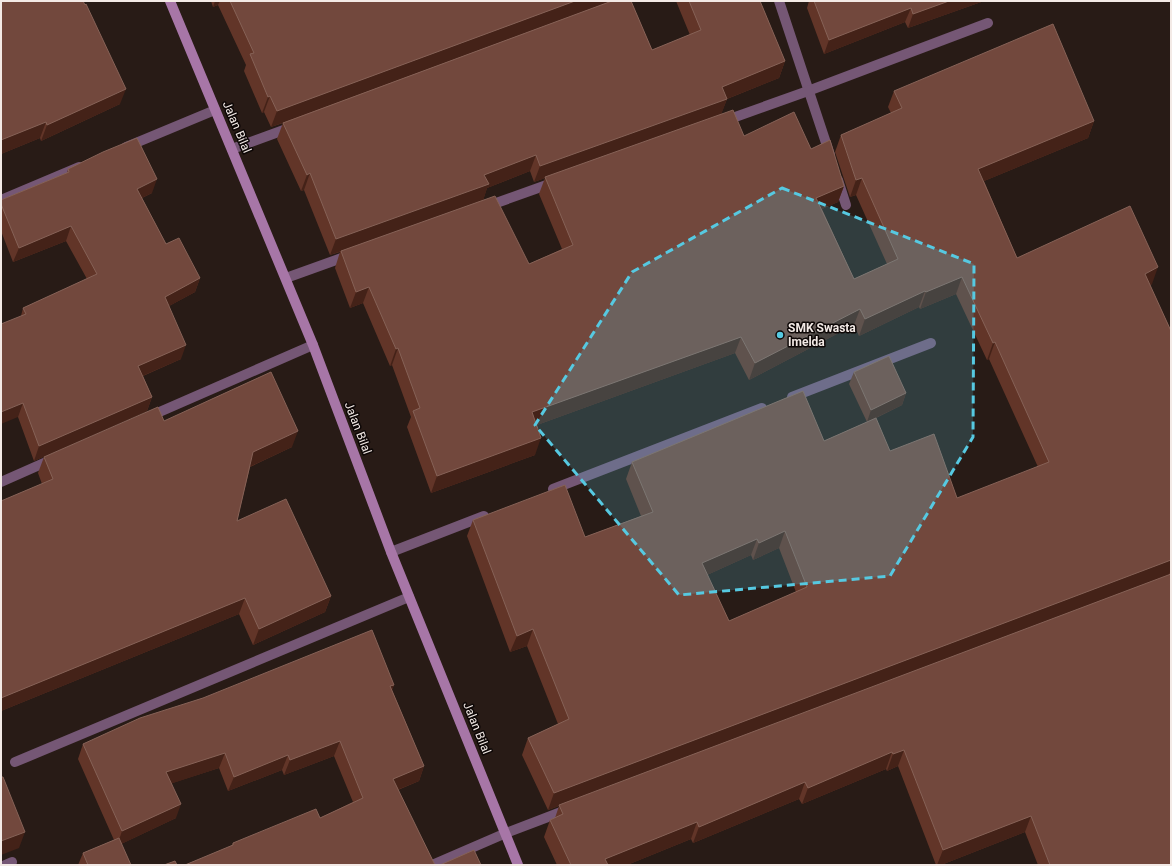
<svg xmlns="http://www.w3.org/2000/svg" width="1172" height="866" font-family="Roboto,sans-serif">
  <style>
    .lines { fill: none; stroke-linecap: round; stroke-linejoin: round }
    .minor { stroke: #755775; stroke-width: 10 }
    .secondary { stroke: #a776a7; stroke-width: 10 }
    .wall { fill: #623528; fill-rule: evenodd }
    .shaded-wall { fill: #442218 }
    .building { fill: #72483d; stroke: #866257; fill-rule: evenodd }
    .marked { fill: #56c9e1; fill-opacity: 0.2; stroke: #56c9e1; stroke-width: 3; stroke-dasharray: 8 5; stroke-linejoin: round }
    .poi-dot { fill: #56c9e1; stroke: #0d0706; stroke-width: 1.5 }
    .labels { text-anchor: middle; stroke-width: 3; stroke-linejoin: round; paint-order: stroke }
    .street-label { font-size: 12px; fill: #f3eae6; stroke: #0d0706 }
    .poi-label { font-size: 12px; font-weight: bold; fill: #f3eae6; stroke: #0d0706; text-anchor: start }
  </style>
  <rect width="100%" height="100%" fill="#281b16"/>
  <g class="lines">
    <g class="minor">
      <polyline points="779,1 830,155"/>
      <polyline points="724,121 808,91 988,23"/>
      <polyline points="126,147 215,110"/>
      <polyline points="232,149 292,127"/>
      <polyline points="838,180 846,205"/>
      <polyline points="1,200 79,167"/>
      <polyline points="485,207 555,182"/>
      <polyline points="286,278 350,255"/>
      <polyline points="792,397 931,343"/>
      <polyline points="148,417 313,345"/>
      <polyline points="1,482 53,459"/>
      <polyline points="553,489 762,408"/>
      <polyline points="391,552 484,516"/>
      <polyline points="15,762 409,597"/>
      <polyline points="5,865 12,862"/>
      <polyline points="432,865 506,833 569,809"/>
    </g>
    <polyline class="secondary" points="170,1 313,345 391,552 518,865"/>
  </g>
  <g class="wall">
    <polygon points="1,1 120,104 41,141 40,138 1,154"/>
    <path d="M211,1H631L652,50L690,35L676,1H760L785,61L779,78L727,99L721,114L744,136L811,149L844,186L838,202L822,209L854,279L887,264L856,195L850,197L835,152L841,135L891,113L888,107L894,91L1094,121L1088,138L984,181L1017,258L1152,284L1150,285L1171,331V865H1038L1025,832L941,865H936L898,766L887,771L886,769L802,804L799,799L693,843L691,839L627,865H557L544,837L550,820L555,818L559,806L548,810L522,755L528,738L558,724L527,646L510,652L467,536L473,520L585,537L641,516L626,479L632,462L824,441L867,422L849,384L854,372L906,393L902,405L874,419L890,451L957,498L1038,467L989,359L987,360L956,294L920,309L919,307L859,336L854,325L749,380L735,353L537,425L535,455L431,493L407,427L411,417L392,365L390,366L363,303L350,308L335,268L340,252L330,255L304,190L301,191L277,139L283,123L271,127L264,112L262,113L244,71L246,65L218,5L213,7ZM530,171L534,182L545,178L539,194L562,249L529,264L483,200L487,188ZM779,548L796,592L729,621L707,575L751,555L753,560Z"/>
    <polygon points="809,1 984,1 908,28 905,22 824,54 807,8"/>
    <polygon points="68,169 152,193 142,198 166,244 200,278 195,292 169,306 181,359 143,376 152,397 147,411 34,461 18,417 21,316 23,308 87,279 66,241 13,262 1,231 1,200 67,173"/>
    <polygon points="164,421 292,447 250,467 237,521 331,596 325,612 253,645 239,614 1,711 1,501 42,484 38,473 44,457"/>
    <polygon points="394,685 392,690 424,766 419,781 398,790 435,865 232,846 233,843 320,818 353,802 334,756 284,775 282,770 228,791 219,768 172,783 176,818 121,844 131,865 78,865 83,853 114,840 78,759 83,744"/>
  </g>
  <g class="shaded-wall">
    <polygon points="215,1 220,1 218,5 213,7"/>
    <polygon points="575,1 612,1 271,127 277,111"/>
    <polygon points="949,1 984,1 908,28 913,14"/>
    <polygon points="911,8 905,22 824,54 829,40"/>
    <polygon points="785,61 779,78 724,100 727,99 721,115 534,182 540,166 722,87"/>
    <polygon points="126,89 120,104 41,141 47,125"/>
    <polygon points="270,96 264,112 262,113 268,97"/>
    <polygon points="1094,121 1088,138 972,186 978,169"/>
    <polygon points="46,122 40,138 1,154 1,140"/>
    <polygon points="536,155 530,171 487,188 483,201 330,255 336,239 484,175"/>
    <polygon points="310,173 304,190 301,191 307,175"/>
    <polygon points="862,178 856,195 850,197 856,180"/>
    <polygon points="157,179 152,193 131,203 137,189"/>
    <polygon points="844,186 838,202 810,214 816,198"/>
    <polygon points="71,226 66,241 13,262 19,248"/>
    <polygon points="1158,267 1152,284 1138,290 1145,274"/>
    <polygon points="962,277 956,294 920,309 926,292"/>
    <polygon points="200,278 195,292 160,311 165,297"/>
    <polygon points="369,287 363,303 350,308 356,292"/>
    <polygon points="925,291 919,307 859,336 865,319"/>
    <polygon points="860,309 854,325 749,380 755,363"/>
    <polygon points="741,337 735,353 526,429 532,412"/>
    <polygon points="995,342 989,359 987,360 993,343"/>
    <polygon points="186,345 181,359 133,380 138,366"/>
    <polygon points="398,348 392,365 390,366 396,349"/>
    <polygon points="906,393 902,405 867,422 871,410"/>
    <polygon points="152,397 147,411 34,461 39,446"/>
    <polygon points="23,403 18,417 1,424 1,412"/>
    <polygon points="298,431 292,447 247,468 253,452"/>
    <polygon points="541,438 535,455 431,493 437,476"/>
    <polygon points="785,531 779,548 753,560 759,543"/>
    <polygon points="757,539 751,555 696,580 702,563"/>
    <polygon points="1171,560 1171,569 1169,575 548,810 554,793"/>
    <polygon points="331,596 325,612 253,645 259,629"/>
    <polygon points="245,598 239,614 1,711 1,698"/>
    <polygon points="533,629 527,646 510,652 517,636"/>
    <polygon points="394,685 388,700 390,686"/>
    <polygon points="340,741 334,756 284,775 290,760"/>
    <polygon points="904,750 898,766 887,771 893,754"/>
    <polygon points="892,752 886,769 802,804 808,788"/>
    <polygon points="225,753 219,768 161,787 166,772"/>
    <polygon points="288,755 282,770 228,791 234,777"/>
    <polygon points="424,766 419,781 387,794 393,779"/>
    <polygon points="805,782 799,799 693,843 699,827"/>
    <polygon points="181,804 176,818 117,846 122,831"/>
    <polygon points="1031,816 1025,832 941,865 937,865 943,850"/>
    <polygon points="697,822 691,839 627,865 603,865 605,859"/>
    <polygon points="25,832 19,848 1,855 1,841"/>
  </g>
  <g class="building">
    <polygon points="1,1 83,1 85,5 86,4 126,89 47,125 46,122 1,140"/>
    <polygon points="230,1 575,1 277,111 270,96 268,97 250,54 254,53"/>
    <polygon points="612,1 631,1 652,50 701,30 689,1 760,1 785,61 722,87 727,99 540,166 536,155 484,175 489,184 336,239 310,173 307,175 283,123"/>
    <polygon points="814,1 949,1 913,14 911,8 829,40"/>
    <path d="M1053,24L1094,121L978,169L1017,258L1130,206L1158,267L1145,274L1171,331V560L554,793L528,738L569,719L533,629L517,636L473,520L565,485L585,537L653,512L632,462L803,391L824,441L876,418L890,451L934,434L957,498L1049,462L995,342L993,343L962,277L926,292L925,291L865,319L860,309L755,363L741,337L532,412L541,438L437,476L413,411L420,408L398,348L396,349L369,287L356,292L341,251L495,196L529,264L573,245L545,177L733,110L744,136L794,112L811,149L830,140L844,186L816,198L854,279L898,259L862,178L856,180L841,135L902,108L894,91ZM785,531L807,587L729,621L702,563L757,539L759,543Z"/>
    <polygon points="137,138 157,179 137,189 166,244 179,238 200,278 165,297 186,345 138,366 152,397 39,446 23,403 1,412 1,324 26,314 23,308 97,274 71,226 19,248 1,204 1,200 69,172 68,169 103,152"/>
    <polygon points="889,356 906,393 871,410 854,372"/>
    <polygon points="271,372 298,431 253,452 237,521 286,499 331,596 259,629 245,598 1,698 1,501 53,479 44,457 158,407 164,421"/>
    <polygon points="1171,574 1171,865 1050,865 1031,816 943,850 904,750 893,754 892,752 808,788 805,782 699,827 697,822 605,859 608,865 571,865 550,820 563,814 559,805"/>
    <polygon points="372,630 394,685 390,686 424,766 393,779 435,865 185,865 233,845 233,843 316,809 320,818 363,798 340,741 290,760 288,755 234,777 225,753 166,772 181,804 122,831 83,744 140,718 203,698"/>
    <polygon points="1,777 3,777 25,832 1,841"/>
    <polygon points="119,838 131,865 88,865 83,853"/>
    <polygon points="474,850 481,865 440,865"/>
    <polygon points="175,861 177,865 164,865"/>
  </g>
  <path class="marked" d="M782,188L974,264L973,437L890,576L679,595L535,425L632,272Z"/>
  <circle class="poi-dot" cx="780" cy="335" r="4"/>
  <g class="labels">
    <g class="street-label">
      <text transform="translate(237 127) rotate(67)" y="4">Jalan Bilal</text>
      <text transform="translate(358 428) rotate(69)" y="4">Jalan Bilal</text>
      <text transform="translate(477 728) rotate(68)" y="4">Jalan Bilal</text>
    </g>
    <g class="poi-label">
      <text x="788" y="332">SMK Swasta<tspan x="788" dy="14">Imelda</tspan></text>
    </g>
  </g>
  <rect width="1172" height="866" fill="none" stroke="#f3eae6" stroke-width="4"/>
</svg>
